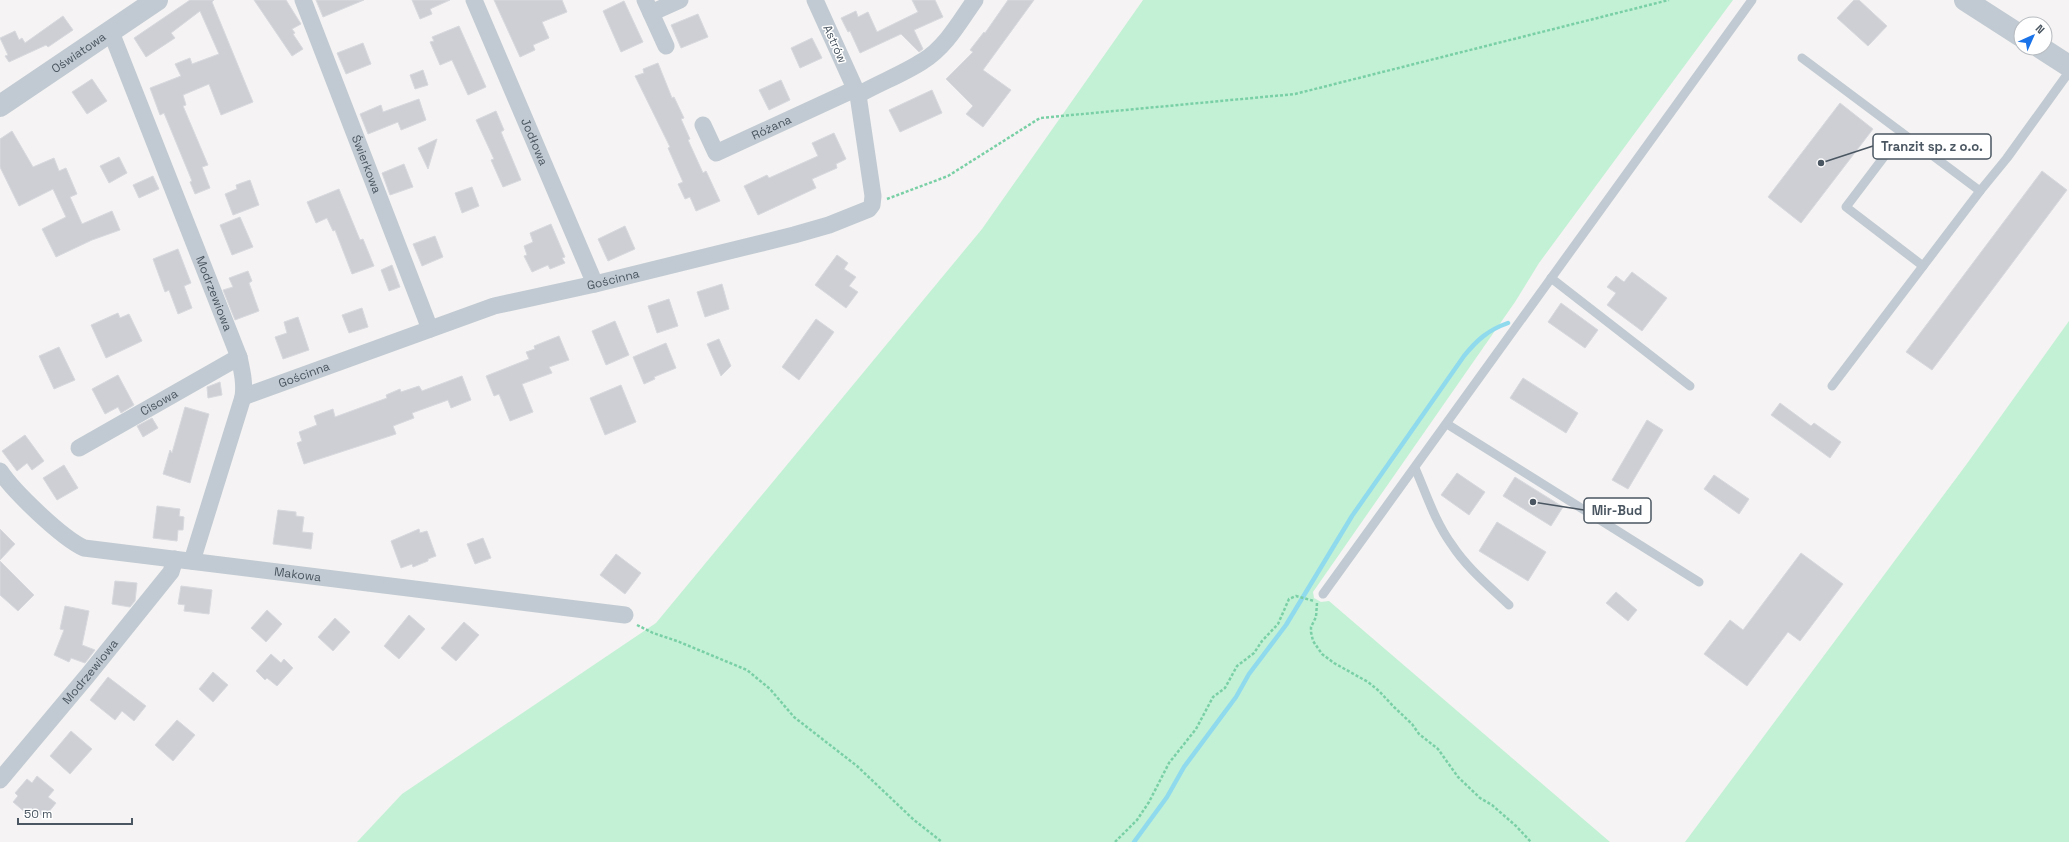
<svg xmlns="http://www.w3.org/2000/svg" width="2069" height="842" font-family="'Space Grotesk',sans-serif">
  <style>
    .green { fill: #c3f1d5 }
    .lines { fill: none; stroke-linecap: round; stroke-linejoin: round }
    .stream { stroke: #90daee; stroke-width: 4.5 }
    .building { fill: #cdcfd5; stroke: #d7d9de }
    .path { stroke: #7ad0a6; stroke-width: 2.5; stroke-dasharray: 3 2; stroke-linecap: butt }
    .service { stroke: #c1cad2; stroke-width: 9 }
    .minor { stroke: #c1cad2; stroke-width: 17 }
    .tertiary { stroke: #c1cad2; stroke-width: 22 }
    .labels { text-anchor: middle; stroke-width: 3; stroke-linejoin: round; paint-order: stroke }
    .street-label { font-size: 12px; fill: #4a5661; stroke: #fff }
    .leader { fill: none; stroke: #4a5661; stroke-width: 1.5 }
    .callout-dot { fill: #4a5661; stroke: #fff; stroke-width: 1.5 }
    .callout { fill: #fff; stroke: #4a5661; stroke-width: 1.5 }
    .callout-label { font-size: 13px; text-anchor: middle; font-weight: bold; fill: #4a5661 }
  </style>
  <rect width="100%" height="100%" fill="#f5f3f3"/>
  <g class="green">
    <polygon points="1143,0 1733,0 1539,263 1515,302 1313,592 1314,598 1321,602 1329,601 1610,842 357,842 402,794 656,623 982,229"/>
    <polygon points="2069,321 2069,842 1685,842 1966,465"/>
  </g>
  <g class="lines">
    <path class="stream" d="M1134,842L1167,797L1184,767L1236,697L1249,674L1286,625L1352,516L1464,356C1477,340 1488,330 1508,323"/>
  </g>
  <g class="building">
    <polygon points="190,0 214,0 212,2 253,102 221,115 209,84 183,95 186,105 183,106 208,165 202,167 210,188 195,194 190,182 192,181 164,113 160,115 150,88 181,76 175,64 190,58 192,64 219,54 200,11 171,33 175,38 146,57 134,38"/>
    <polygon points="254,0 286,0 301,24 292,29 295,33 293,34 303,49 292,56"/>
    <polygon points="316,0 364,0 323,17"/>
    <polygon points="412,0 450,0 430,9 432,14 420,19"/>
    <polygon points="494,0 562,0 567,12 542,22 549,38 533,45 535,50 520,57"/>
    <polygon points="912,0 935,0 943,17 914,30 923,49 919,52 901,34 860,53 850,31 848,32 841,18 856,11 858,17 868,12 877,32 918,12"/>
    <polygon points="1008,0 1034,0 983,70 1011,90 983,127 966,114 973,106 946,79 973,52 970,50 984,32 985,33"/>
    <polygon points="1854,0 1859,0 1887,26 1868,46 1837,18"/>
    <polygon points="624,1 643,42 621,52 603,11"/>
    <polygon points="698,14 708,37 681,48 671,25"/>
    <polygon points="63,16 73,30 48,47 46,45 9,62 5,56 8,55 0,38 15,31 19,40 22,38 25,43"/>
    <polygon points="459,26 486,87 468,95 452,60 440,65 430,42 434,41 432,37"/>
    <polygon points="812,38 822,58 800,68 791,48"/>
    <polygon points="363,43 371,64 346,74 337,53"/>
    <polygon points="658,63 672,98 674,97 684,118 681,119 690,139 688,140 703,173 706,171 720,201 696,211 690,197 685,199 678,184 683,182 668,148 670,147 635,76 644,73 643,69"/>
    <polygon points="423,70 428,85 415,89 410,75"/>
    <polygon points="92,79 107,101 87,114 72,92"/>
    <polygon points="781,80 790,100 769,110 759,90"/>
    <polygon points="932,90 942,113 900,132 889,110"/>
    <polygon points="419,99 426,120 401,130 398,122 368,134 360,114 381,105 383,112"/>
    <polygon points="1840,103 1873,129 1801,223 1768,197"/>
    <polygon points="496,111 504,130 501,132 521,180 503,187 491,160 494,159 476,120"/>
    <polygon points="12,131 33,167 54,158 59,171 66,168 77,194 70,197 82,224 112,211 120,230 92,240 56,257 42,229 66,217 53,189 19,206 0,167 0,139"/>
    <polygon points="834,133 846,159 836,164 837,168 812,179 816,188 758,215 744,186 767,175 769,178 818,156 812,143"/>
    <polygon points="437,139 428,169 418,148"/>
    <polygon points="119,157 127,173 109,183 100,166"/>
    <polygon points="404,164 413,187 390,195 382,173"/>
    <polygon points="2042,171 2067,190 1932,370 1906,352"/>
    <polygon points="153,176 159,189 139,198 133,185"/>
    <polygon points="250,180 259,205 233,215 225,194 237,189 236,185"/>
    <polygon points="472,187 479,206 462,213 455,193"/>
    <polygon points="339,189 360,240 363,239 374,266 352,274 335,230 333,231 327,218 316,223 307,202"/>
    <polygon points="240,217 253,247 232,255 220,225"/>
    <polygon points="551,224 565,257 562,258 565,263 550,269 548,265 532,272 524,256 527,255 524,246 533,242 530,233"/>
    <polygon points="625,226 635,249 608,261 598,239"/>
    <polygon points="435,236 443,257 422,266 413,244"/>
    <polygon points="178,249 191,283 184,286 192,308 178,314 169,290 165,292 153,259"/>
    <polygon points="837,255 848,263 844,269 856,277 849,286 858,292 846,308 815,285"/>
    <polygon points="392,265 400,287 389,291 381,270"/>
    <polygon points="248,271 252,281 249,283 259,311 235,320 223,290 233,287 229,278"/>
    <polygon points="1632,272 1667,298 1642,331 1607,305 1616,293 1607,287 1616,276 1624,282"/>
    <polygon points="722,284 729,309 705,317 697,292"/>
    <polygon points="669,299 678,326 657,333 648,306"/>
    <polygon points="1561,303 1598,330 1585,348 1548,322"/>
    <polygon points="362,308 368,327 349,333 342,315"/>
    <polygon points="118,313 120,318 129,314 142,341 106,358 91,325"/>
    <polygon points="298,317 309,350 283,359 275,337 287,333 284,322"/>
    <polygon points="816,319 834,332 799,380 782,367"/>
    <polygon points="615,321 629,355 606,365 592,331"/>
    <polygon points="559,336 569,360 549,367 552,373 522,384 533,412 510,421 499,394 494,396 486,376 529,359 526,352 535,349 534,346"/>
    <polygon points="719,339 731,366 721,376 707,344"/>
    <polygon points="666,343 676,368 654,377 655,379 644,384 633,357"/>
    <polygon points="59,347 75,380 54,389 39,356"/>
    <polygon points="118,375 134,405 121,413 118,407 105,414 92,389"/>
    <polygon points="462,376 471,400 451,408 448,400 412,413 414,418 393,426 396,434 304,464 297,443 302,441 299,432 317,425 314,416 333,409 335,417 387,398 386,395 400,389 401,392 419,386 422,391"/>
    <polygon points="1523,378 1578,413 1566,433 1510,398"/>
    <polygon points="220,382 222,395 208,398 207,387"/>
    <polygon points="621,385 636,422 605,435 590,398"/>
    <polygon points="1780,403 1811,426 1814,423 1841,442 1830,458 1771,415"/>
    <polygon points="185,407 209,414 190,483 163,474 170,450 172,453"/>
    <polygon points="152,418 158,428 143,437 137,426"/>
    <polygon points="1647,420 1663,430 1628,489 1612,480"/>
    <polygon points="25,435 44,461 32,470 27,463 17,471 2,451"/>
    <polygon points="64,465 78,488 57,500 43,478"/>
    <polygon points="1457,473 1485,492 1469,515 1441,495"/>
    <polygon points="1714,475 1749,499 1739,514 1704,489"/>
    <polygon points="1515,477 1563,507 1551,526 1503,496"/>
    <polygon points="157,506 180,509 179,516 184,517 183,530 178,530 177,541 153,538"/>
    <polygon points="278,510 296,512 296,516 304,517 302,532 313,533 311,549 273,544"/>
    <polygon points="1497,522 1546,552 1528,581 1479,551"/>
    <polygon points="0,529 15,544 0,560"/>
    <polygon points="419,529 420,533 427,531 436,556 428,559 428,561 413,567 412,564 401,568 391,541"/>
    <polygon points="483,538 491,558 475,564 467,544"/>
    <polygon points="1801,553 1843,584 1800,641 1788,632 1747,686 1704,654 1730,620 1743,630"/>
    <polygon points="616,554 641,573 625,594 600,575"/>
    <polygon points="0,561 34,595 18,611 0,595"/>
    <polygon points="115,581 137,583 135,601 130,607 112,604"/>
    <polygon points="181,586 212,590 209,614 184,611 185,605 178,604"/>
    <polygon points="1616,592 1637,610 1628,621 1606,603"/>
    <polygon points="65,606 89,611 82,645 95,650 85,663 71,658 69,662 54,655 64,630 60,629"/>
    <polygon points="267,610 282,624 266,642 251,628"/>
    <polygon points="409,615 425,629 399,659 384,646"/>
    <polygon points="335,618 350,632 333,651 318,637"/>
    <polygon points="464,622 479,635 456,661 441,648"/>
    <polygon points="271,654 281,663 284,659 293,668 277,686 267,678 265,680 256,671"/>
    <polygon points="213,672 228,685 213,702 199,689"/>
    <polygon points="108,677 146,706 134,721 122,711 115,720 90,700"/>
    <polygon points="177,720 195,735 173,761 155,745"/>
    <polygon points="71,731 92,749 70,774 50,756"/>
    <polygon points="37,776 54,790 48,797 56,803 44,818 39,813 33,819 13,802 18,796 15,793 27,779 32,783"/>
  </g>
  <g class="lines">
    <g class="path">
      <polyline points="887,199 948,176 1040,118 1295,94 1669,0"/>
      <polyline points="1317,603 1316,617 1311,627 1311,632 1313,641 1322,654 1334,663 1368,682 1379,691 1394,707 1412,724 1419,734 1438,749 1458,777 1480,798 1492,805 1516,826 1531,842"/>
      <polyline points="637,625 653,633 677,641 747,670 770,689 794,717 857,766 914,820 942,842"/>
      <polyline points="1115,842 1137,820 1149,802 1169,763 1196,729 1213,697 1225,688 1237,666 1254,653 1262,641 1278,624 1289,599 1296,596 1314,601"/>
    </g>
    <g class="service">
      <polyline points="1802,58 1980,191 2007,158 2069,72"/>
      <polyline points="1902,133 1846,207 1923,266"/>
      <polyline points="1551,278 1690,386"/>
      <polyline points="1832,386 1980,191"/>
      <polyline points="1447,424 1699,582"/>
      <path d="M1415,468C1426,493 1435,522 1452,545C1467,568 1489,586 1509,605"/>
      <polyline points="1323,594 1752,0"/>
    </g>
    <g class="minor">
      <path id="s1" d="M303,0L430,329"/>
      <path id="s2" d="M474,0L595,284"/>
      <polyline points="645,0 666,46"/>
      <polyline points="651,13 680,0"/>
      <path id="s3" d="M111,32L239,357C242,371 245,383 243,397L192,561"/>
      <path d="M858,95C879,83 903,74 923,61C946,47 960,21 975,0"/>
      <path id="s4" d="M703,125L716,153L855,89"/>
      <path id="s5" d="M243,397L494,306L595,284L794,235L829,225L869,209L872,205L873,196L858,95L815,0"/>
      <path id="s6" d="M79,448L239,357"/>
      <path id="s7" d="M0,471C13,491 62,538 84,548L625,615"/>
      <path id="s8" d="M0,780L88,675L171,572L175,559"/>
    </g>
    <g class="tertiary">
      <polyline points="1965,0 2021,36"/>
      <polyline points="2041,48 2069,66"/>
      <path id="s9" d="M0,106L157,0"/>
    </g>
  </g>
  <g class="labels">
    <g class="street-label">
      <text transform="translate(835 44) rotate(66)" y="4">Astrów</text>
      <text dy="4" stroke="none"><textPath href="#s9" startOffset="95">Oświatowa</textPath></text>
      <text dy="4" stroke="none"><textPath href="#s4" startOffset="92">Różana</textPath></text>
      <text dy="4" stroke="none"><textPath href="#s2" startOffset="154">Jodłowa</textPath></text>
      <text dy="4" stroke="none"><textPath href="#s1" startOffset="176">Świerkowa</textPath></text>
      <text dy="4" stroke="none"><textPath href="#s5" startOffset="389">Gościnna</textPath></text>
      <text dy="4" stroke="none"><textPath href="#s3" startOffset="281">Modrzewiowa</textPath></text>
      <text dy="4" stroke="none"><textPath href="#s5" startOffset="65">Gościnna</textPath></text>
      <text dy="4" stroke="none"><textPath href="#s6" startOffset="92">Cisowa</textPath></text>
      <text dy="4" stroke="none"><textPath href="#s7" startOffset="330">Makowa</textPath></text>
      <text dy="4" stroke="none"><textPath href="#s8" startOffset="141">Modrzewiowa</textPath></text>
    </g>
  </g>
  <path class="leader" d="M1821 163L1873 146M1533 502L1584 510"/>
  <g class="callout-dot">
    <circle cx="1821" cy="163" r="4"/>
    <circle cx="1533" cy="502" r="4"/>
  </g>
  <g class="callout">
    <rect x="1873" y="134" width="118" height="25" rx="4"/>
    <rect x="1584" y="498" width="67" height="25" rx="4"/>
  </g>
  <g class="callout-label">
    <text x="1932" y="151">Tranzit sp. z o.o.</text>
    <text x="1617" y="515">Mir-Bud</text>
  </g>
  <g transform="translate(2033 36) rotate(45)"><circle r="19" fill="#ffffff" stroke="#b7bbc0"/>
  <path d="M0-3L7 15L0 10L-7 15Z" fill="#1a73e8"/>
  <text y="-6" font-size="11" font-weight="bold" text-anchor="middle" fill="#4a5661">N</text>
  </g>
  <path d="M18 818v6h114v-6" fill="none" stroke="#4a5661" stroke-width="2"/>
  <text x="24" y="818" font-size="12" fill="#4a5661" stroke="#ffffff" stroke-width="3" paint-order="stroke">50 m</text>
</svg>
